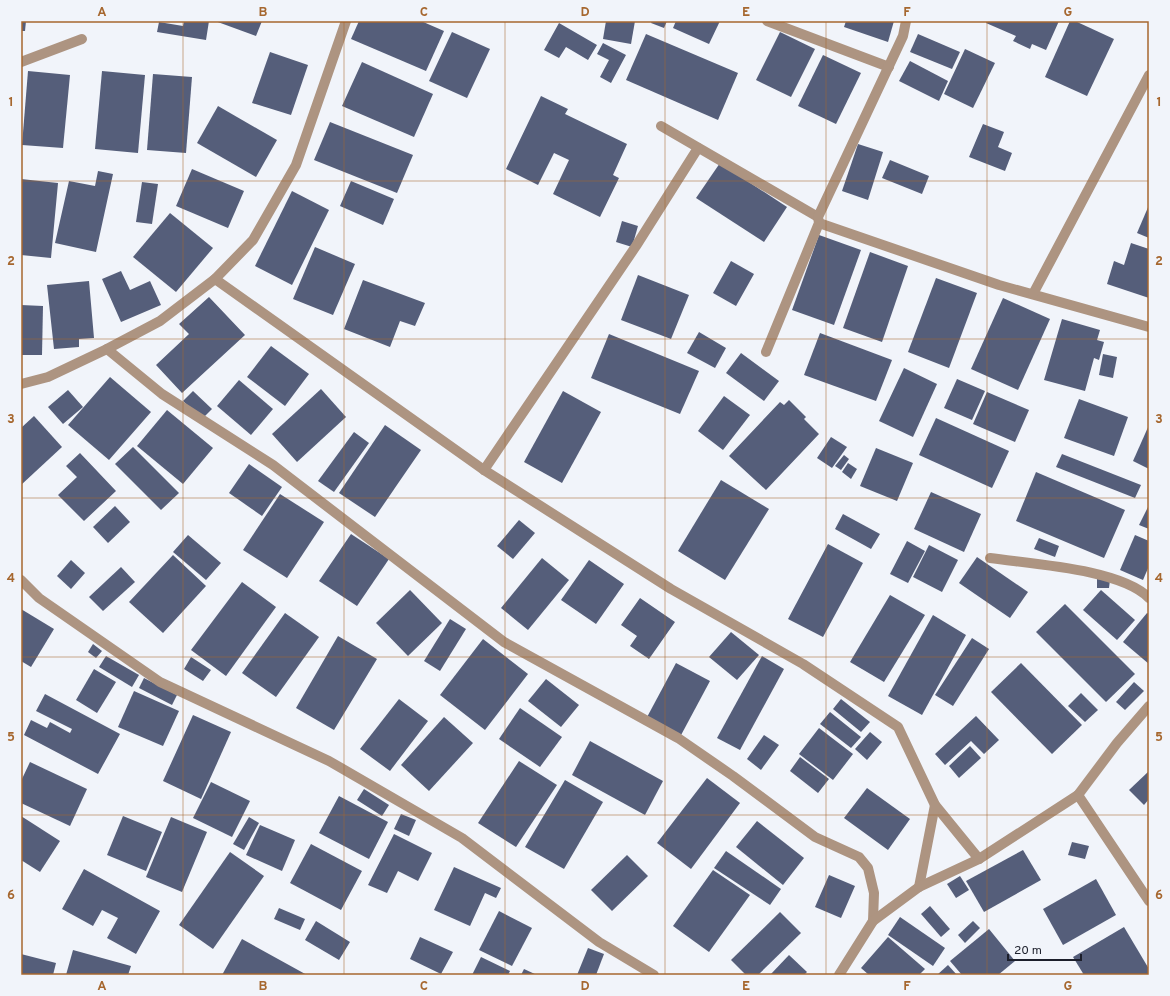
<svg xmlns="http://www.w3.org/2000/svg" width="1170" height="996" font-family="Overpass,sans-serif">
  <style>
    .building { fill: #555e7a }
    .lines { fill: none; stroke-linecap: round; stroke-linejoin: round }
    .minor { stroke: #ad9481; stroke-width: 10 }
    .grid { fill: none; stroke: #a6672f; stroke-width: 1; stroke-opacity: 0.55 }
    .neatline { fill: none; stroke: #a6672f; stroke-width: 1.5 }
    .grid-label { font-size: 13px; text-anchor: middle; font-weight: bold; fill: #a6672f }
  </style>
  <rect width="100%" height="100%" fill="#f1f4fa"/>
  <g class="building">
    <polygon points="21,21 26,21 25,31 21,31"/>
    <polygon points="184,21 209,21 206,40 157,32 159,22 183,26"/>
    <polygon points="215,21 262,21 256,36"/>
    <polygon points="359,21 421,21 444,31 426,71 351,39"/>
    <polygon points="606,21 635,21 631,44 603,39"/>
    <polygon points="652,21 667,21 664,28 651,23"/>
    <polygon points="676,21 720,21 709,44 673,28"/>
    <polygon points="846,21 894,21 888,42 844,27"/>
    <polygon points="987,21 1059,21 1046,50 1032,44 1030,49 1013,41 1016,36 986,23"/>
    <polygon points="1070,21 1075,21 1114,39 1087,96 1045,77"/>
    <polygon points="559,23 597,45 588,60 566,47 559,58 544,50"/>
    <polygon points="452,32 490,49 467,98 429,81"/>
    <polygon points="780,32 815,49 791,97 756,80"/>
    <polygon points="646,34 738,73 718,120 626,80"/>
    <polygon points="918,34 960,52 952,69 910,52"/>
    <polygon points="603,43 626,55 611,83 600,77 609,60 597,54"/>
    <polygon points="965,49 995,63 973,108 944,94"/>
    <polygon points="270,52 308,65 291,115 252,103"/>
    <polygon points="823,55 861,73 836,124 798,106"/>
    <polygon points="910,61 948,81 939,101 899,81"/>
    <polygon points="362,62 433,94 414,137 342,106"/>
    <polygon points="28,71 70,75 63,148 22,145"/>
    <polygon points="102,71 145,75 138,153 95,149"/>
    <polygon points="153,74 192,77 186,153 147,150"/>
    <polygon points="541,96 568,109 565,114 627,144 613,175 619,178 600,217 553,194 569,160 554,153 538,185 506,169"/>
    <polygon points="218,106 277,140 256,177 197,143"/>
    <polygon points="330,122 413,155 397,193 314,160"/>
    <polygon points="983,124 1004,132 998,147 1012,153 1005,171 969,157"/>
    <polygon points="858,144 883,152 868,200 842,191"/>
    <polygon points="890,160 929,176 922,194 882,178"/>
    <polygon points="720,163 787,207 764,242 696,198"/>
    <polygon points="192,169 244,191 228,228 176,206"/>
    <polygon points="98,171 113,174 96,252 55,243 69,181 95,186"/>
    <polygon points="21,179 58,183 51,258 21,255"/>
    <polygon points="351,181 394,199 383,225 340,206"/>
    <polygon points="142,182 158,184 152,224 136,222"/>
    <polygon points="292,191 329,210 292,285 255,266"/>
    <polygon points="1149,205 1149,238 1137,233"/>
    <polygon points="170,213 213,248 176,292 133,257"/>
    <polygon points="622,221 638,226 632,247 616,242"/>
    <polygon points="819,235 861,250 834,325 792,310"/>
    <polygon points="1131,243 1149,249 1149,298 1107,284 1114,261 1124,265"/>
    <polygon points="315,247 355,264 333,315 293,299"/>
    <polygon points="870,252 908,266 882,342 843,328"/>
    <polygon points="731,261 754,274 736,306 713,293"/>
    <polygon points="121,271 130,290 150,281 161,305 121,322 102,279"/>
    <polygon points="638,275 689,295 671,339 621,320"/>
    <polygon points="936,278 977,293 949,368 908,352"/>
    <polygon points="363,280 425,303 415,326 400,321 390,347 344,329"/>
    <polygon points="89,281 94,338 79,339 79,347 54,349 47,285"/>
    <polygon points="209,297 245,335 182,393 156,365 189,334 179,324"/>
    <polygon points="1003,298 1050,319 1018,390 971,369"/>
    <polygon points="21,305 43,306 42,355 21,355"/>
    <polygon points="1062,319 1100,330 1097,340 1104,342 1099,360 1094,358 1085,391 1044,380"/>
    <polygon points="699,332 726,348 715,368 687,353"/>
    <polygon points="820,333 892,360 876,401 804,375"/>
    <polygon points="609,334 699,371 680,414 591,378"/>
    <polygon points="271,346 309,374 285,406 247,377"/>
    <polygon points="741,353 779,381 764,401 726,373"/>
    <polygon points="1103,354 1117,357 1113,378 1099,375"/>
    <polygon points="904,368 937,384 913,437 879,421"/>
    <polygon points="110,377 151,412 109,460 68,425"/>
    <polygon points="957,379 985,391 972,420 944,408"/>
    <polygon points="239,380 273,409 251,435 217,406"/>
    <polygon points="321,389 346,417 297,462 272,434"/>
    <polygon points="68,390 83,407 63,424 48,407"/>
    <polygon points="193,391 212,409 202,419 183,401"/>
    <polygon points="563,391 601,412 562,483 524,462"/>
    <polygon points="987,392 1029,410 1015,442 973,424"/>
    <polygon points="724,396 750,415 723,450 698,431"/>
    <polygon points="1079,399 1128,417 1114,456 1064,438"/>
    <polygon points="789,400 806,417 804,419 819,434 766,490 729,456 780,402 784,405"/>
    <polygon points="167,410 213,448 183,484 137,446"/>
    <polygon points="34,416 62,447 21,485 21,428"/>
    <polygon points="936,418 1009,451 992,488 919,455"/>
    <polygon points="385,425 421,450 375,517 339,493"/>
    <polygon points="1149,425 1149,469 1133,461"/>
    <polygon points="354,432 369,443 334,492 318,481"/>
    <polygon points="831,437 847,447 832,468 817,458"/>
    <polygon points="133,447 179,493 161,510 115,464"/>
    <polygon points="876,448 913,463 897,501 860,486"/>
    <polygon points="80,453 116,491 84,521 58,495 77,477 66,466"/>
    <polygon points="1062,454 1141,485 1135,498 1056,467"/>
    <polygon points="844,455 849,459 841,470 835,466"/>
    <polygon points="848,463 857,469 851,479 842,472"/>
    <polygon points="249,464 282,487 262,516 229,493"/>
    <polygon points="1036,472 1125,510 1104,558 1016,521"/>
    <polygon points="721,480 769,509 725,580 678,551"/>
    <polygon points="931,492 981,514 964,552 914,529"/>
    <polygon points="280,494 324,522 287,578 243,550"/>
    <polygon points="1149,505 1149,529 1139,525"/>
    <polygon points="115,506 130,522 108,543 93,527"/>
    <polygon points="843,514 880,534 871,549 835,529"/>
    <polygon points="519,520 535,533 513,559 497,546"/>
    <polygon points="351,534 389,559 357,606 319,581"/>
    <polygon points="188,535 221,563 206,580 173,552"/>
    <polygon points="1135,535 1149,541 1149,566 1143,580 1120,570"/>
    <polygon points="1039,538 1059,546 1055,557 1034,549"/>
    <polygon points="907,541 925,551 908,583 890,574"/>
    <polygon points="828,544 863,563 823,637 788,619"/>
    <polygon points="929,545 958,560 942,592 913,577"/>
    <polygon points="173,555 206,586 163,633 129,602"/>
    <polygon points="977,557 1028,592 1010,618 959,583"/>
    <polygon points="542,558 569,580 528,630 501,608"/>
    <polygon points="71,560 85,573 71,589 57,576"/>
    <polygon points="589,560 624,584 596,624 561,600"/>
    <polygon points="121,567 135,582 103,611 89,597"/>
    <polygon points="1097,579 1110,580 1109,588 1097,588"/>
    <polygon points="242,582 276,607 226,676 191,650"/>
    <polygon points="410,590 442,623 408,656 376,623"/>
    <polygon points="1101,590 1135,620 1117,640 1083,610"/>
    <polygon points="890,595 925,615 884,682 850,662"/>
    <polygon points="640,598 675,622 649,659 630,646 637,636 621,625"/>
    <polygon points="1065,604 1135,674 1106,702 1036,632"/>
    <polygon points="21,609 54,629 31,667 21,661"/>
    <polygon points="285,613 319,637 276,697 242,673"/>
    <polygon points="1147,613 1149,614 1149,664 1123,642"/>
    <polygon points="933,615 966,635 922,715 888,696"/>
    <polygon points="450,619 466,629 440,671 424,661"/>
    <polygon points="731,632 759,655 737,680 709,657"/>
    <polygon points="338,636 377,659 334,730 296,708"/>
    <polygon points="972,638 989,649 953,706 935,695"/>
    <polygon points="483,639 528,674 485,730 440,695"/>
    <polygon points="93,644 102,651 96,658 88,652"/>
    <polygon points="106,656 139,675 132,687 99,667"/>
    <polygon points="762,656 784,669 740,750 717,738"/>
    <polygon points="191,657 211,670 203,681 184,669"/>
    <polygon points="676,663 710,681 680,737 646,719"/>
    <polygon points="1021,663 1082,725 1052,754 991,692"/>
    <polygon points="94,669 116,682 97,713 76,700"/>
    <polygon points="144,678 177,695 172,705 139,688"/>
    <polygon points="546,679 579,705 561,727 528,701"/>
    <polygon points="1134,682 1144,691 1125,710 1116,702"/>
    <polygon points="134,691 179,711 163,746 118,727"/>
    <polygon points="1081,693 1098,710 1085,722 1068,706"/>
    <polygon points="45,694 120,734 98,774 24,735 31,720 47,728 50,722 70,733 72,729 36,711"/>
    <polygon points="399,699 428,721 390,771 360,749"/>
    <polygon points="841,699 870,722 861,732 833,709"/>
    <polygon points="520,708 562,737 540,767 499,739"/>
    <polygon points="830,712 861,737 851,748 820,724"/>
    <polygon points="193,715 231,732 201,799 163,781"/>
    <polygon points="976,716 999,740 984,754 971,741 945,765 935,754"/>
    <polygon points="444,717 473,743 429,791 401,765"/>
    <polygon points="819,728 853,754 833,780 799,754"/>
    <polygon points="870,732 882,742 867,760 855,749"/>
    <polygon points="764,735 779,745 761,770 747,759"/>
    <polygon points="590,741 663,781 645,815 572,775"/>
    <polygon points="970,746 981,758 959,778 949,766"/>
    <polygon points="800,757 829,779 818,793 790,771"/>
    <polygon points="519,761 557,785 516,847 478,823"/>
    <polygon points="30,762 87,789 70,826 21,803 21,781"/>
    <polygon points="1149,771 1149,799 1144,805 1129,790"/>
    <polygon points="707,778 740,803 691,869 657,843"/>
    <polygon points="565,780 603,802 564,869 525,847"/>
    <polygon points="211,782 250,801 232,837 193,818"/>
    <polygon points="867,788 910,819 888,850 844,818"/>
    <polygon points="364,789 389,805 382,816 357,800"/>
    <polygon points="339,796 388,822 369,859 319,833"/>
    <polygon points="401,814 416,820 409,836 394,829"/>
    <polygon points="21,816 60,841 40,872 21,860"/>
    <polygon points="123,816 162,832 146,871 107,855"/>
    <polygon points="171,817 207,832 182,892 146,877"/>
    <polygon points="249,817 259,823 244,850 233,844"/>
    <polygon points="757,821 804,858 783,885 736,847"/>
    <polygon points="260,825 295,840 282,871 246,855"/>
    <polygon points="394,834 432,853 418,881 398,871 387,893 368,885"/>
    <polygon points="1072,842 1089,846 1085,859 1068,855"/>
    <polygon points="311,844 362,871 341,910 290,883"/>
    <polygon points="1023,850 1041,880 984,912 966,881"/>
    <polygon points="726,851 781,889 770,905 714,868"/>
    <polygon points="230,852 264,876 213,949 179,925"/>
    <polygon points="627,855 648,876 612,911 591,890"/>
    <polygon points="454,867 501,888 496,898 485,893 470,926 434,910"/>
    <polygon points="84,869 160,911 136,954 107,938 118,918 102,910 93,926 62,909"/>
    <polygon points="713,870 750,895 709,952 673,926"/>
    <polygon points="829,875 855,886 841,918 815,907"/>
    <polygon points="960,876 969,890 956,898 947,884"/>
    <polygon points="1096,879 1116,915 1063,945 1043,909"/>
    <polygon points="930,906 950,929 941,937 921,914"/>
    <polygon points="279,908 305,919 300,930 274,919"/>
    <polygon points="499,911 532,928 512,966 479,950"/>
    <polygon points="780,912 801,933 758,975 746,975 731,960"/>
    <polygon points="900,917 945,948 933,966 888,935"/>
    <polygon points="316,921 350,942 339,960 305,940"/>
    <polygon points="973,921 980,928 965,943 958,935"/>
    <polygon points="1124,927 1149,969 1149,975 1084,975 1073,957"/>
    <polygon points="989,929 1015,961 998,975 962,975 950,961"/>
    <polygon points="420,937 453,952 441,974 410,959"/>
    <polygon points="888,937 925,969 919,975 869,975 861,968"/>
    <polygon points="242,939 307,975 222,975"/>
    <polygon points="588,948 604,954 596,975 577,975"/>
    <polygon points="73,950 131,966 128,975 66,975"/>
    <polygon points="21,954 56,963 53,975 21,975"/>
    <polygon points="789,955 807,972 804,975 770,975"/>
    <polygon points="481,957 510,971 508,975 472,975"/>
    <polygon points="948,965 957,975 937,975"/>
    <polygon points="524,969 537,975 521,975"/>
  </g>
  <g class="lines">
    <g class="minor">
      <polyline points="767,21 889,67"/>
      <polyline points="21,62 82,39"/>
      <polyline points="661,126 818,217"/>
      <polyline points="819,223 999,285 1149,327"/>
      <polyline points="215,279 484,470 671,589 803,664 898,727 935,805 979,859"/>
      <polyline points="1033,294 1149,75"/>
      <polyline points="107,349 162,394 273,465 504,642 678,738 733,776 815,837 859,857 868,868 874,893 873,921"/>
      <polyline points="766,352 819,223 818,217 903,36 906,21"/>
      <polyline points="21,384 48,377 107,349 160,321 215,279 253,240 296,165 346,21"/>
      <polyline points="484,470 636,246 698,148"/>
      <path d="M990,558C1031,564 1121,569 1149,598"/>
      <polyline points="21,580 39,598 160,682 329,761 462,838 599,942 654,975"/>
      <polyline points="1078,795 1149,901"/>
      <polyline points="919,887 935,805"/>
      <polyline points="839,975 873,921 919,887 979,859 1078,795 1117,743 1149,706"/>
    </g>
  </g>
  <path class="grid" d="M183,21V975M344,21V975M505,21V975M665,21V975M826,21V975M987,21V975M21,181H1149M21,339H1149M21,498H1149M21,657H1149M21,815H1149"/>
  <rect width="1170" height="996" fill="none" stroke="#f1f4fa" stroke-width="44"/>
  <path d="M1008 954v6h73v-6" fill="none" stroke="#1c1f2b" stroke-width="2"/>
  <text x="1014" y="954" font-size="12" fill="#1c1f2b" stroke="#f1f4fa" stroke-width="3" paint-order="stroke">20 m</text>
  <rect x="22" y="22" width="1126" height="952" class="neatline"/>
  <g class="grid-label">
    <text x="102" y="16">A</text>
    <text x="263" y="16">B</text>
    <text x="424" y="16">C</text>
    <text x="585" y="16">D</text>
    <text x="746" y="16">E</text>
    <text x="907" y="16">F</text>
    <text x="1068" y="16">G</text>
    <text x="11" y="106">1</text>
    <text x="1159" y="106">1</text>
    <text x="11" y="265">2</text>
    <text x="1159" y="265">2</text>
    <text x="11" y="423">3</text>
    <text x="1159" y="423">3</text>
    <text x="11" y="582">4</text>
    <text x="1159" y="582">4</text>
    <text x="11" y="741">5</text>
    <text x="1159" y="741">5</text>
    <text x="11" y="899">6</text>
    <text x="1159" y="899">6</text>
    <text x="102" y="990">A</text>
    <text x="263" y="990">B</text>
    <text x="424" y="990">C</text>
    <text x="585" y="990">D</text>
    <text x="746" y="990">E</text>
    <text x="907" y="990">F</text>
    <text x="1068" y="990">G</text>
  </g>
</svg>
